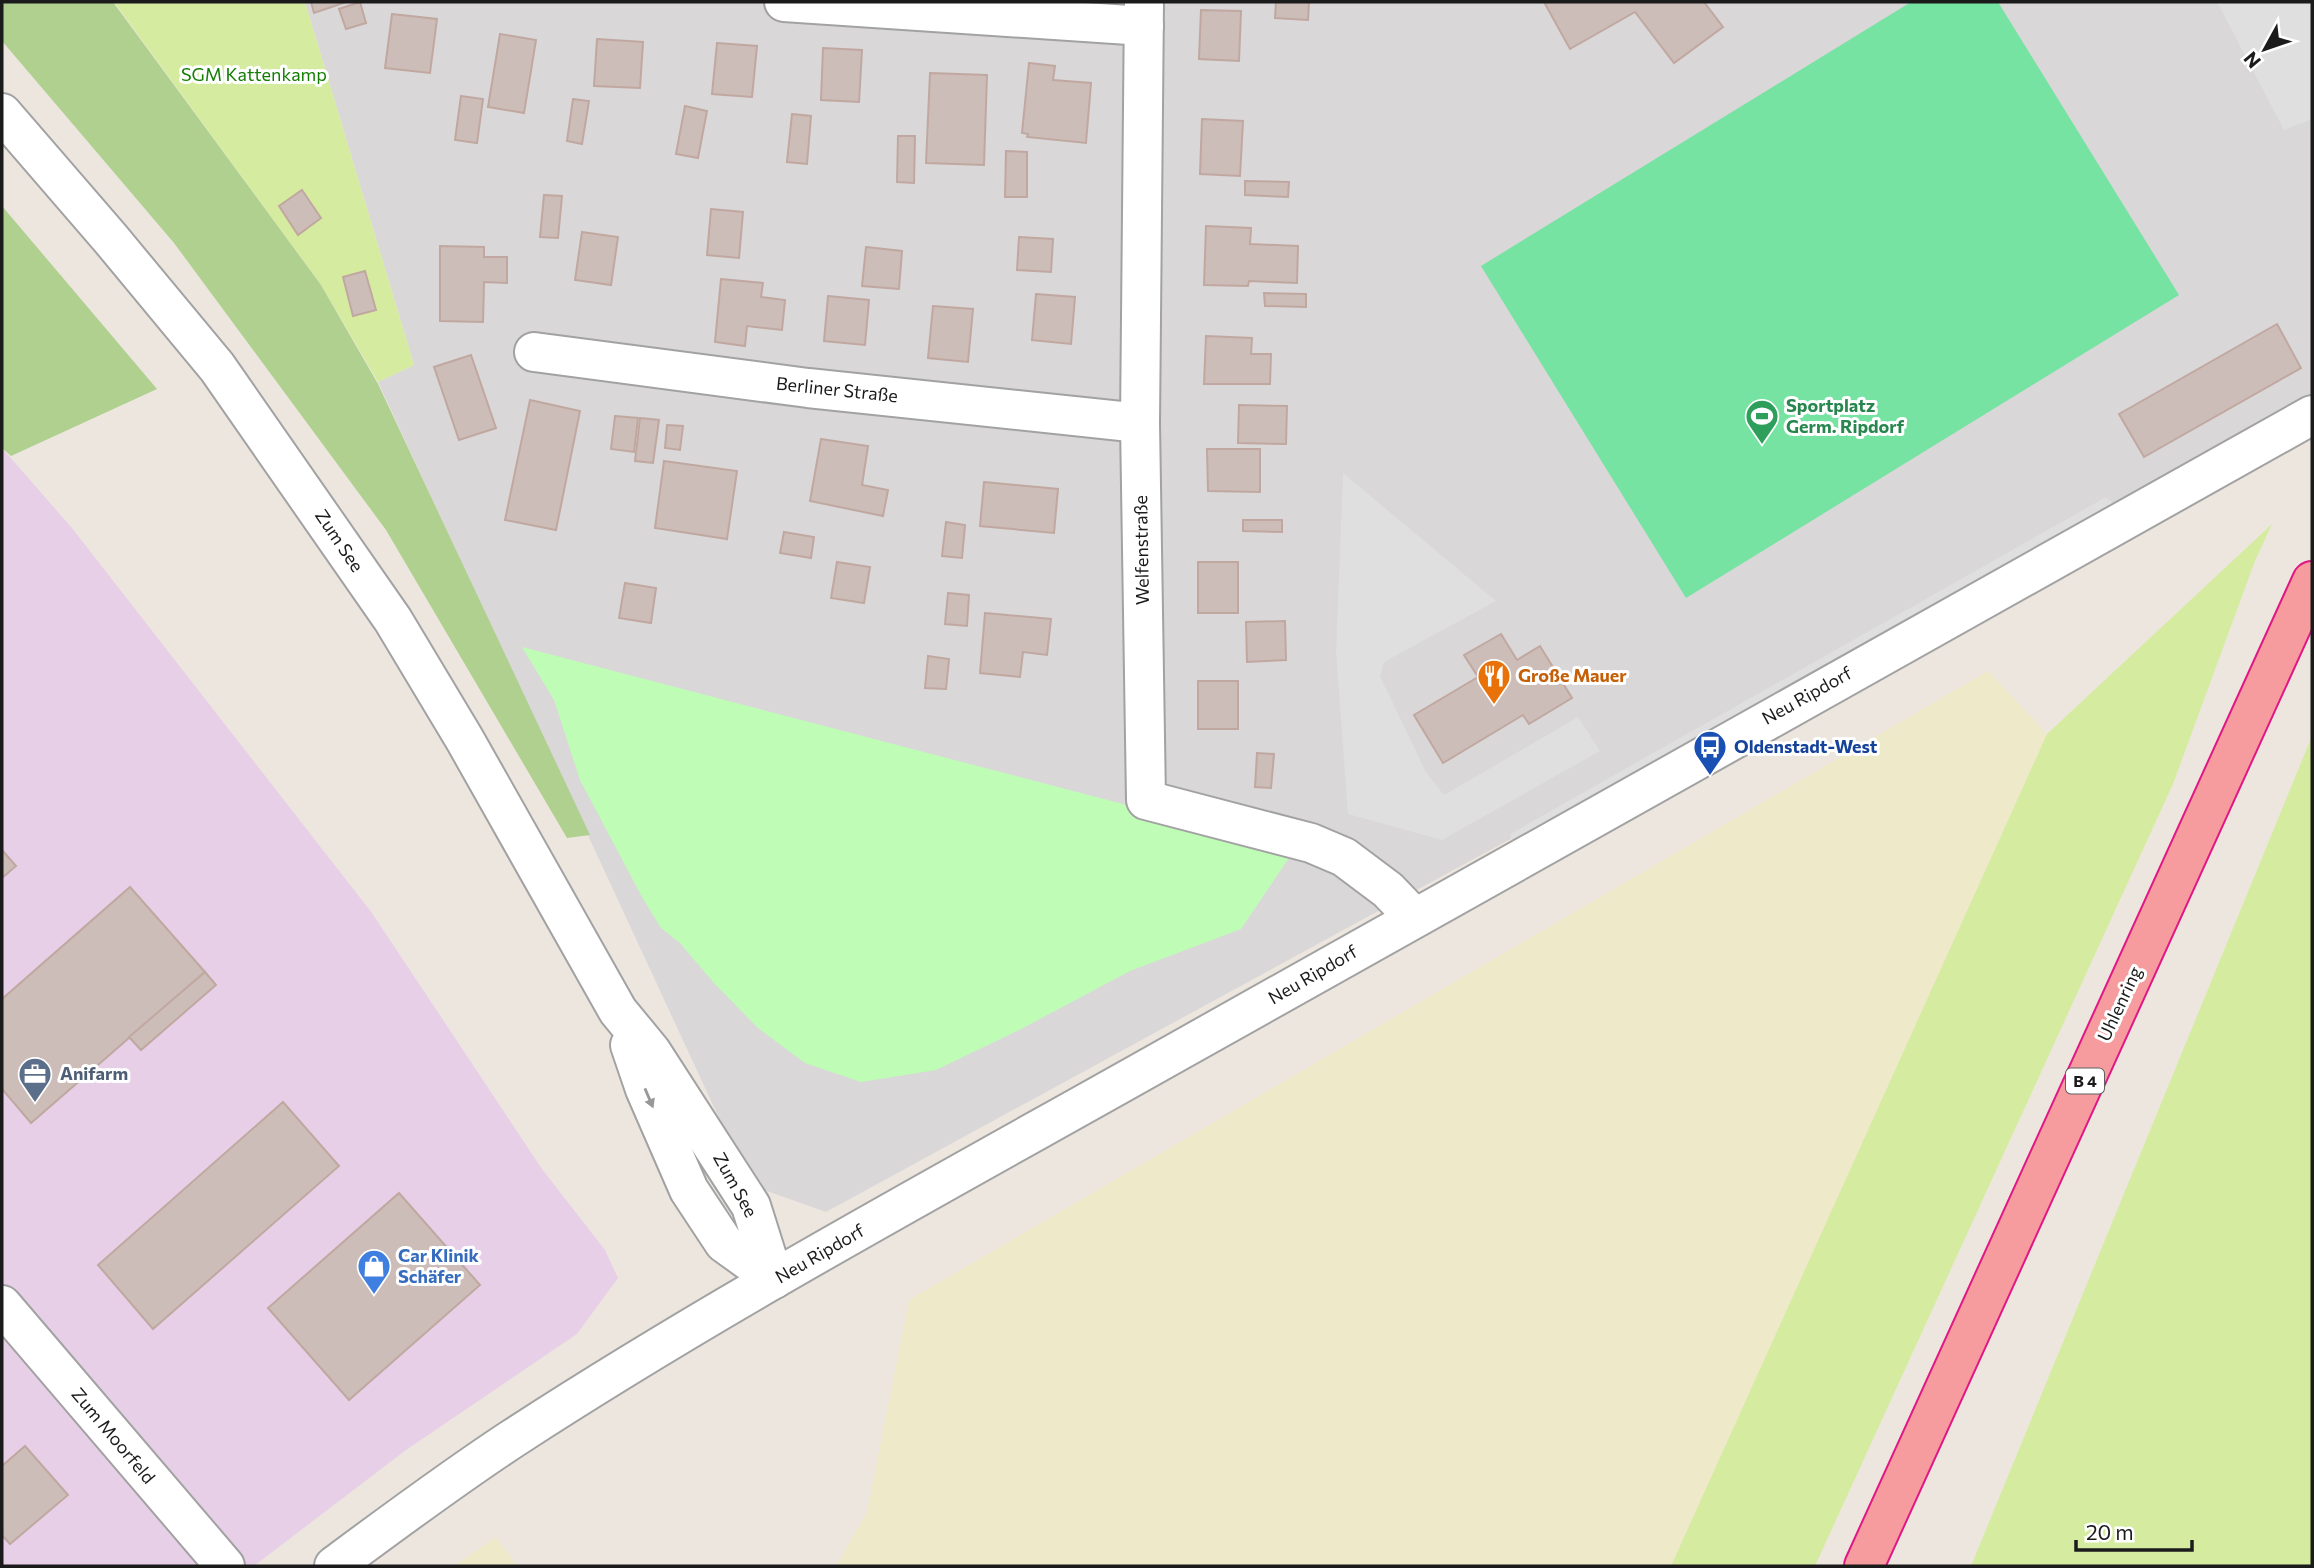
<svg xmlns="http://www.w3.org/2000/svg" width="2314" height="1568" font-family="Commissioner,sans-serif">
  <style>
    .residential { fill: #d9d7d8 }
    .industrial { fill: #e7d0e7 }
    .farmland { fill: #eee9c8 }
    .grass { fill: #d5eca0 }
    .forest { fill: #b0d090 }
    .park { fill: #bffdb6 }
    .pitch { fill: #76e3a3 }
    .parking { fill: #dfdfdf }
    .building { fill: #cdbdb8; stroke: #c0a8a0; stroke-width: 2 }
    .lines { fill: none; stroke-linecap: round; stroke-linejoin: round }
    .minor-casing { stroke: #a2a2a2; stroke-width: 42 }
    .trunk-casing { stroke: #e01785; stroke-width: 42 }
    .minor { stroke: #fff; stroke-width: 38 }
    .trunk { stroke: #f69c9e; stroke-width: 38 }
    .oneway { fill: #989898 }
    .labels { text-anchor: middle; stroke-width: 6; stroke-linejoin: round; paint-order: stroke }
    .shield { fill: #fff; stroke: #5f5f5f; stroke-width: 2 }
    .shield-label { font-size: 16px; font-weight: bold; fill: #1b1b1b }
    .park-label { font-size: 18px; fill: #137d04; stroke: #fff }
    .street-label { font-size: 18px; fill: #1b1b1b; stroke: #fff }
    .leisure-label { font-size: 18px; font-weight: bold; fill: #27864d; stroke: #fff; text-anchor: start }
    .food-label { font-size: 18px; font-weight: bold; fill: #c56008; stroke: #fff; text-anchor: start }
    .transit-label { font-size: 18px; font-weight: bold; fill: #164399; stroke: #fff; text-anchor: start }
    .service-label { font-size: 18px; font-weight: bold; fill: #4e5e75; stroke: #fff; text-anchor: start }
    .shop-label { font-size: 18px; font-weight: bold; fill: #366cbe; stroke: #fff; text-anchor: start }
  </style>
  <rect width="100%" height="100%" fill="#ede6df"/>
  <polygon class="residential" points="305,2 2312,2 2312,402 826,1212 750,1185 378,382 414,365"/>
  <polygon class="industrial" points="2,448 72,528 372,913 542,1169 605,1250 618,1278 577,1334 406,1450 254,1566 2,1566"/>
  <g class="farmland">
    <polygon points="1988,671 2047,734 1671,1566 836,1566 867,1512 909,1300"/>
    <polygon points="496,1537 517,1566 454,1566"/>
  </g>
  <g class="grass">
    <polygon points="114,2 305,2 414,365 378,382 321,285"/>
    <polygon points="2272,524 2255,561 2173,784 1815,1566 1671,1566 2047,734"/>
    <polygon points="2312,736 2312,1566 1971,1566"/>
  </g>
  <g class="forest">
    <polygon points="2,2 113,2 321,285 378,384 590,835 567,838 386,530 174,243 2,41"/>
    <polygon points="2,206 157,389 11,456 2,448"/>
  </g>
  <polygon class="park" points="522,647 1295,849 1241,929 1130,971 1021,1029 936,1070 861,1082 805,1063 758,1028 714,983 680,943 661,928 642,897 580,780 554,700"/>
  <polygon class="pitch" points="1911,2 1998,2 2179,295 1686,598 1481,266"/>
  <g class="parking">
    <polygon points="2217,2 2312,2 2312,119 2284,130"/>
    <polygon points="1343,473 1496,601 1384,662 1380,676 1426,772 1444,795 1578,717 1600,751 1442,840 1348,814 1336,652"/>
    <polygon points="2106,497 2115,505 1514,846 1510,834"/>
  </g>
  <g class="building">
    <polygon points="311,2 346,2 314,13"/>
    <polygon points="360,2 366,23 346,29 339,9"/>
    <polygon points="1276,2 1309,2 1308,20 1275,18"/>
    <polygon points="1544,2 1704,2 1723,27 1674,63 1635,12 1570,49"/>
    <polygon points="1201,10 1241,11 1239,61 1199,59"/>
    <polygon points="392,14 437,19 430,73 385,68"/>
    <polygon points="500,34 536,40 524,113 488,107"/>
    <polygon points="597,39 643,42 640,88 594,86"/>
    <polygon points="717,43 757,46 752,97 712,94"/>
    <polygon points="823,48 862,50 859,102 821,100"/>
    <polygon points="1029,63 1055,66 1053,80 1091,83 1086,143 1027,137 1028,134 1022,133"/>
    <polygon points="930,73 987,75 984,165 926,163"/>
    <polygon points="461,96 483,99 477,143 455,140"/>
    <polygon points="573,99 589,101 582,144 567,141"/>
    <polygon points="685,106 707,111 698,158 676,154"/>
    <polygon points="792,114 811,116 807,164 787,162"/>
    <polygon points="1202,119 1243,121 1240,176 1200,174"/>
    <polygon points="898,136 915,136 914,183 897,182"/>
    <polygon points="1006,151 1027,152 1027,197 1005,197"/>
    <polygon points="1245,181 1289,182 1288,197 1245,195"/>
    <polygon points="302,190 321,218 298,235 279,206"/>
    <polygon points="544,195 562,196 558,238 540,237"/>
    <polygon points="711,209 743,212 739,258 707,255"/>
    <polygon points="1206,226 1251,228 1250,244 1298,246 1297,283 1249,281 1248,286 1204,285"/>
    <polygon points="582,232 618,237 611,285 575,280"/>
    <polygon points="1019,237 1053,239 1051,272 1017,270"/>
    <polygon points="440,246 484,247 484,257 507,257 507,283 484,282 483,322 440,321"/>
    <polygon points="866,247 902,251 899,289 862,286"/>
    <polygon points="365,271 376,310 353,316 343,277"/>
    <polygon points="721,279 763,283 761,297 785,300 782,330 747,326 745,346 715,342"/>
    <polygon points="1264,293 1306,294 1306,307 1265,306"/>
    <polygon points="1036,294 1075,297 1071,344 1032,340"/>
    <polygon points="828,296 869,300 865,345 824,341"/>
    <polygon points="933,306 973,309 968,362 928,358"/>
    <polygon points="2277,324 2301,368 2144,457 2119,414"/>
    <polygon points="1206,336 1252,338 1251,354 1271,354 1270,384 1204,384"/>
    <polygon points="471,355 496,428 459,440 434,367"/>
    <polygon points="530,400 580,411 556,530 505,520"/>
    <polygon points="1239,405 1287,406 1286,444 1238,443"/>
    <polygon points="615,416 638,418 634,452 611,449"/>
    <polygon points="640,418 659,420 653,463 635,461"/>
    <polygon points="667,425 683,426 680,450 665,448"/>
    <polygon points="821,439 868,446 862,485 888,490 883,516 810,501"/>
    <polygon points="1207,449 1260,449 1260,492 1208,491"/>
    <polygon points="664,461 737,471 727,539 655,528"/>
    <polygon points="984,482 1058,489 1054,533 980,526"/>
    <polygon points="1243,520 1282,520 1282,532 1243,531"/>
    <polygon points="946,522 965,525 962,558 942,556"/>
    <polygon points="784,532 814,537 811,558 780,553"/>
    <polygon points="837,562 870,567 864,603 831,598"/>
    <rect x="1198" y="562" width="40" height="51"/>
    <polygon points="625,583 656,588 651,623 619,618"/>
    <polygon points="948,593 969,595 967,626 945,624"/>
    <polygon points="985,613 1051,619 1047,655 1023,652 1020,677 980,673"/>
    <polygon points="1285,621 1286,660 1247,662 1246,622"/>
    <polygon points="1501,634 1517,660 1540,646 1572,698 1529,724 1523,715 1443,763 1414,715 1478,677 1464,655"/>
    <polygon points="928,656 949,659 946,689 925,688"/>
    <rect x="1198" y="681" width="40" height="48"/>
    <polygon points="1257,753 1274,754 1271,788 1255,787"/>
    <polygon points="2,850 16,866 2,878"/>
    <polygon points="130,887 205,972 31,1123 2,1089 2,999"/>
    <polygon points="205,972 216,985 141,1050 129,1037"/>
    <polygon points="283,1102 339,1166 153,1329 98,1265"/>
    <polygon points="399,1193 480,1285 349,1400 268,1308"/>
    <polygon points="25,1446 68,1495 10,1544 2,1535 2,1466"/>
  </g>
  <g class="lines">
    <defs>
      <g id="minor">
        <polyline points="784,2 1144,26"/>
        <polyline points="1144,2 1140,423 1146,800 1311,843 1344,857 1388,890 1414,917"/>
        <polyline points="2,113 110,238 217,367 393,620 465,740 618,1011 651,1051 751,1206 774,1279"/>
        <polyline points="534,352 808,388 1140,423"/>
        <polyline points="630,1045 645,1089 689,1190 724,1243 774,1279"/>
        <polyline points="2,1305 225,1566"/>
        <path d="M334,1566C392,1523 451,1479 512,1439C724,1301 948,1181 1168,1057C1549,841 1930,627 2312,415"/>
      </g>
      <polyline id="trunk" points="1864,1566 2312,581"/>
    </defs>
    <use href="#minor" class="minor-casing"/>
    <use href="#trunk" class="trunk-casing"/>
    <use href="#minor" class="minor"/>
    <use href="#trunk" class="trunk"/>
  </g>
  <defs><path id="oneway-solid" d="M-6-.8H1V-3.2L6.5 0L1 3.2V.8H-6Z" transform="scale(1.75)"/></defs>
  <use class="oneway" href="#oneway-solid" transform="translate(649 1098) rotate(67)"/>
  <defs>
    <symbol id="stadium-pin" viewBox="-11 -11 22 30"><path d="M0 17L-7.5 6A9.5 9.5 0 1 1 7.5 6Z" fill="#2e9e5b" stroke="#fff"/><path d="M0-5a6.5 5 0 1 0 0 10a6.5 5 0 1 0 0-10ZM-3.5-1.8h7v3.6h-7Z" fill="#fff"/></symbol>
    <symbol id="restaurant-pin" viewBox="-11 -11 22 30"><path d="M0 17L-7.5 6A9.5 9.5 0 1 1 7.5 6Z" fill="#e8710a" stroke="#fff"/><path d="M-5-6h1v4h1v-4h1v4h1v-4h1v5L-1.5 .5V6h-2V.5L-5-1ZM5-6V6H3V1.5H1.5Q1.5-4 5-6Z" fill="#fff"/></symbol>
    <symbol id="bus-pin" viewBox="-11 -11 22 30"><path d="M0 17L-7.5 6A9.5 9.5 0 1 1 7.5 6Z" fill="#1a4fb4" stroke="#fff"/><path d="M-5-6H5V4H4V6H2V4H-2V6H-4V4H-5ZM-3.5-4V0h7V-4ZM-3.5 1.2v1.5H-2V1.2ZM2 1.2v1.5H3.5V1.2Z" fill="#fff"/></symbol>
    <symbol id="office-pin" viewBox="-11 -11 22 30"><path d="M0 17L-7.5 6A9.5 9.5 0 1 1 7.5 6Z" fill="#5c6f8a" stroke="#fff"/><path d="M-6-3h4V-5.5h4V-3h4V5H-6ZM-1-4.5V-3h2v-1.5ZM-6 0V1H6V0Z" fill="#fff"/></symbol>
    <symbol id="shop-pin" viewBox="-11 -11 22 30"><path d="M0 17L-7.5 6A9.5 9.5 0 1 1 7.5 6Z" fill="#3f7fe0" stroke="#fff"/><path d="M-5-2.5h2.3a2.7 3.5 0 0 1 5.4 0H5L5.5 6h-11ZM-1.5-2.5h3a1.5 2.3 0 0 0-3 0Z" fill="#fff"/></symbol>
  </defs>
  <g fill-rule="evenodd">
    <use href="#stadium-pin" x="1743" y="397" width="38" height="52"/>
    <use href="#restaurant-pin" x="1475" y="657" width="38" height="52"/>
    <use href="#bus-pin" x="1691" y="728" width="38" height="52"/>
    <use href="#office-pin" x="16" y="1055" width="38" height="52"/>
    <use href="#shop-pin" x="355" y="1247" width="38" height="52"/>
  </g>
  <g class="labels">
    <rect class="shield" x="2066" y="1068.5" width="38" height="25" rx="5"/>
    <g class="shield-label">
      <text x="2085" y="1087">B 4</text>
    </g>
    <g class="park-label">
      <text x="254" y="81">SGM Kattenkamp</text>
    </g>
    <g class="street-label">
      <text transform="translate(837 390) rotate(6)" y="6">Berliner Straße</text>
      <text transform="translate(339 541) rotate(56)" y="6">Zum See</text>
      <text transform="translate(1142 550) rotate(-91)" y="6">Welfenstraße</text>
      <text transform="translate(1807 696) rotate(-29)" y="6">Neu Ripdorf</text>
      <text transform="translate(1313 975) rotate(-30)" y="6">Neu Ripdorf</text>
      <text transform="translate(2120 1004) rotate(-65)" y="6">Uhlenring</text>
      <text transform="translate(735 1185) rotate(61)" y="6">Zum See</text>
      <text transform="translate(820 1254) rotate(-30)" y="6">Neu Ripdorf</text>
      <text transform="translate(113 1436) rotate(50)" y="6">Zum Moorfeld</text>
    </g>
    <g class="leisure-label">
      <text x="1786" y="412">Sportplatz<tspan x="1786" dy="21">Germ. Ripdorf</tspan></text>
    </g>
    <g class="food-label">
      <text x="1518" y="682">Große Mauer</text>
    </g>
    <g class="transit-label">
      <text x="1734" y="753">Oldenstadt-West</text>
    </g>
    <g class="service-label">
      <text x="60" y="1080">Anifarm</text>
    </g>
    <g class="shop-label">
      <text x="398" y="1262">Car Klinik<tspan x="398" dy="21">Schäfer</tspan></text>
    </g>
  </g>
  <rect width="2314" height="1568" fill="none" stroke="#1b1b1b" stroke-width="7"/>
  <g transform="translate(2265 49) rotate(230)" stroke="#ffffff" stroke-width="5" paint-order="stroke">
  <path d="M0-5L12 26L0 18L-12 26Z" fill="#1b1b1b"/>
  <text y="-10" font-size="19" font-weight="bold" text-anchor="middle" fill="#1b1b1b">N</text>
  </g>
  <path d="M2076 1540v10h116v-10" fill="none" stroke="#1b1b1b" stroke-width="3.5"/>
  <text x="2086" y="1540" font-size="21" fill="#1b1b1b" stroke="#ffffff" stroke-width="5" paint-order="stroke">20 m</text>
</svg>
